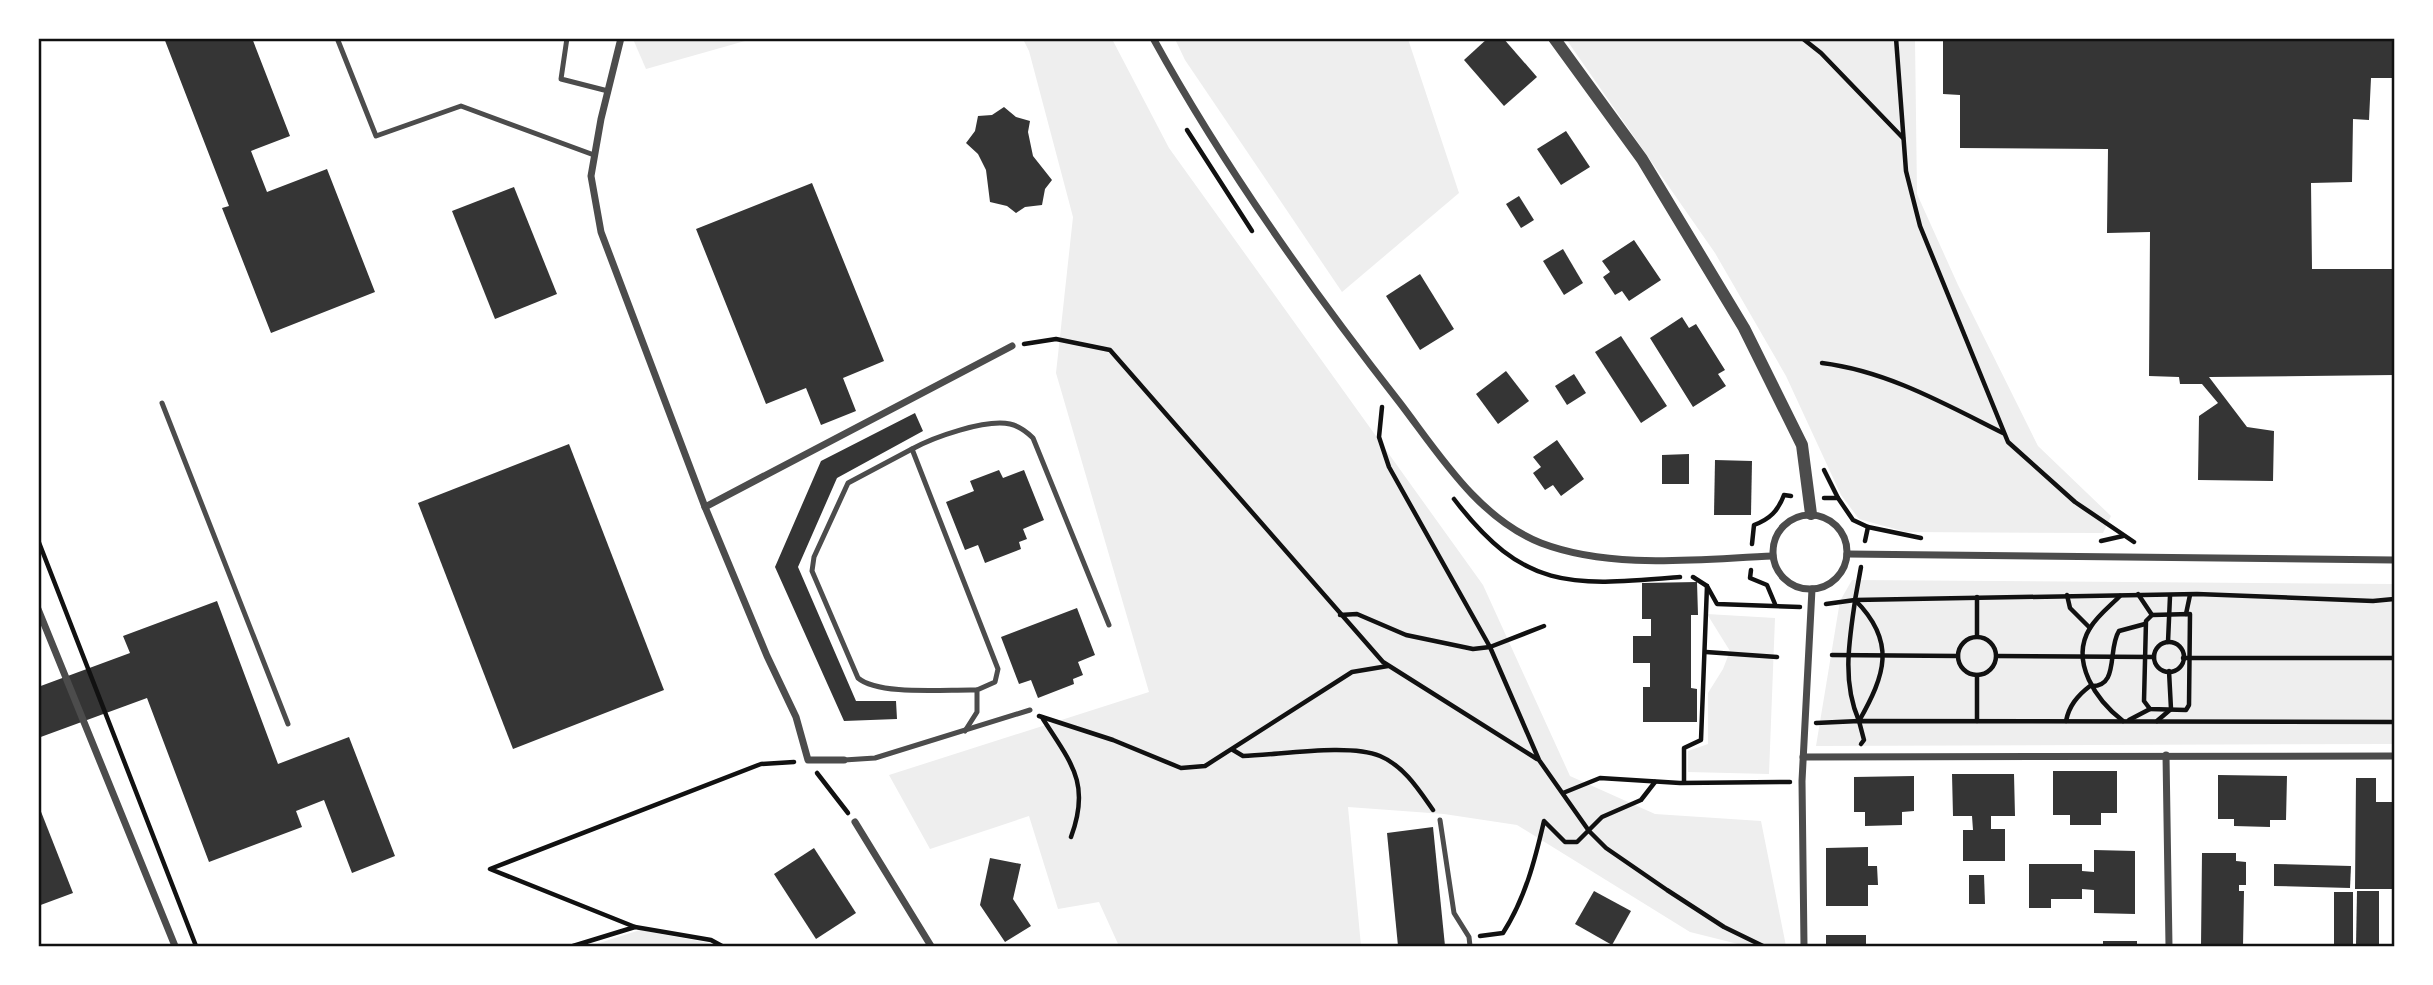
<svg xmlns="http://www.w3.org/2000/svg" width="2433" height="985" font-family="Barlow,sans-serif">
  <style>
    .green { fill: #eee }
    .building { fill: #353535 }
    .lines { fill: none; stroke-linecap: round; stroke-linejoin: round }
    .path { stroke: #111; stroke-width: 4.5 }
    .service { stroke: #4c4c4c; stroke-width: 5 }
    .minor { stroke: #4c4c4c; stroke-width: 7 }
    .tertiary { stroke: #4c4c4c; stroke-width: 12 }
    .neatline { fill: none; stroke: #111; stroke-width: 2.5 }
  </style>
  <rect width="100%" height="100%" fill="#fff"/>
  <g class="green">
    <polygon points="633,39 752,39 646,69"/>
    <polygon points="1023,39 1112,39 1169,148 1483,585 1570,776 1655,814 1761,821 1786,946 1746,946 1690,932 1517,825 1444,814 1348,807 1361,946 1119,946 1099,902 1058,909 1029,816 930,849 889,775 1149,692 1056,373 1073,217 1029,51"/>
    <polygon points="1175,39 1408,39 1459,193 1342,292 1185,60"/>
    <polygon points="1566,39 1915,39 1917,194 1958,285 2038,446 2111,516 2103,533 1906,532 1859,519 1841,495 1786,376 1715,253"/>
    <polygon points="1852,580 2394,584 2394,744 1816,746 1840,601"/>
    <polygon points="1707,614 1775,618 1769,774 1688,772 1688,751 1708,744 1708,693 1723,669 1730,651"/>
    <polygon points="640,930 725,946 590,946"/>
  </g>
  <g class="building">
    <polygon points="164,38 252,38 290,136 251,151 267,192 327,169 375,292 271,333 222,208 229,206"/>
    <polygon points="1488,38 1503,38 1537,77 1504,106 1464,60"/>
    <polygon points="1943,38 2394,38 2394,78 2371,78 2369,120 2353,119 2352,182 2311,183 2312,269 2394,269 2394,375 2209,377 2247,427 2274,431 2273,481 2198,480 2199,416 2218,403 2202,384 2180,384 2179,377 2149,376 2150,232 2107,233 2108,149 1960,148 1960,95 1943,94"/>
    <polygon points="1004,107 1016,117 1030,121 1028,132 1033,156 1052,180 1045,189 1042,205 1025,207 1016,213 1007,206 990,202 986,170 978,154 966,143 975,131 978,116 992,115"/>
    <polygon points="1566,131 1590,167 1561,185 1537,149"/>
    <polygon points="812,183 884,361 843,378 856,411 821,425 806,388 766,404 696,229"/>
    <polygon points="514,187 557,294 495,319 452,211"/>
    <polygon points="1519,196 1534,220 1521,228 1506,204"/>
    <polygon points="1634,240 1661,280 1629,301 1622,291 1615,295 1603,277 1610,272 1602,261"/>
    <polygon points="1563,249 1583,283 1564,295 1543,261"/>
    <polygon points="1420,274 1454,329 1420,350 1386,296"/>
    <polygon points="1682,317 1689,328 1696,324 1725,370 1718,374 1726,386 1693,407 1650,338"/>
    <polygon points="1621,336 1667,406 1641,423 1595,352"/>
    <polygon points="1506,371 1529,401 1498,424 1476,394"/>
    <polygon points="1574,374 1586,393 1567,405 1555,386"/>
    <polygon points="915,413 923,431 837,478 798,567 856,701 896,701 897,719 844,721 775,567 821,461"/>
    <polygon points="1557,440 1584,479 1561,496 1553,485 1545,490 1533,473 1541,467 1533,457"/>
    <polygon points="569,444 664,690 513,749 418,503"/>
    <polygon points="1689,454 1689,484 1662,484 1662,455"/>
    <polygon points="1715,460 1752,461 1751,515 1714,515"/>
    <polygon points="999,470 1003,478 1024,470 1044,520 1023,529 1027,539 1019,542 1021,549 985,563 978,545 965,550 946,502 974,491 970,481"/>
    <polygon points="1697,582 1698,615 1691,615 1691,688 1697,689 1697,722 1643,722 1643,687 1650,687 1650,663 1633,663 1633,636 1651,636 1651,619 1642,619 1642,583"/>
    <polygon points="217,601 278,764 349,737 395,856 352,873 324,800 296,811 302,827 209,862 147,698 38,738 38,687 130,653 123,636"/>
    <polygon points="1077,608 1095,655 1078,662 1083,675 1073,679 1074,684 1038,698 1031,680 1019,684 1001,637"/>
    <polygon points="2053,771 2117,771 2117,813 2101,813 2101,825 2070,825 2070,815 2053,815"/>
    <polygon points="1952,774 2014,774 2015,816 1991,816 1991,829 2005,829 2005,861 1963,861 1963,830 1973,830 1972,816 1953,816"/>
    <polygon points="2218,775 2287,776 2286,820 2270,820 2270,827 2234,826 2234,819 2218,819"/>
    <polygon points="1914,776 1914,811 1902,812 1902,825 1865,826 1865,812 1854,812 1854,777"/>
    <polygon points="2356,778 2376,778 2376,802 2394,802 2394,889 2355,889"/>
    <polygon points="38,804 73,893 38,906"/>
    <polygon points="1433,827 1445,946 1398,946 1387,833"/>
    <polygon points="1868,847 1868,866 1877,866 1878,885 1868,885 1868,906 1826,906 1826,848"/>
    <polygon points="814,848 856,913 816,939 774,874"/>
    <polygon points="2094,850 2135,851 2135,914 2094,913 2094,890 2082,889 2082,899 2051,899 2051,908 2029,908 2029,864 2082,864 2082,871 2094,872"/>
    <polygon points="2202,853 2236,853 2236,861 2246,862 2246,885 2239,885 2239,891 2244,891 2243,946 2201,946"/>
    <polygon points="990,858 1021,864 1013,899 1031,926 1005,942 980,905"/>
    <polygon points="2274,864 2351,866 2350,888 2274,886"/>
    <polygon points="1969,875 1984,875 1985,904 1969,904"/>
    <polygon points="1594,891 1631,911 1612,945 1575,924"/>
    <polygon points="2357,891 2379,891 2379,946 2356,946"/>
    <rect x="2334" y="892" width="19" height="54"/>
    <rect x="1826" y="935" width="40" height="11"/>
    <rect x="2103" y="941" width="34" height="5"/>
  </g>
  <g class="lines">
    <g class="path">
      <polyline points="1802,38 1821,53 1903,138"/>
      <polyline points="1896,38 1906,171 1920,226 2008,442 2075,502 2134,542"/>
      <polyline points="1187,130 1252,231"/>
      <polyline points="1024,344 1056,339 1110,350 1383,662 1537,759"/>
      <path d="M1822,363C1887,371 1945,404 2003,433"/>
      <polyline points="1382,407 1379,437 1389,467 1490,647 1539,760 1589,831 1606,848 1667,890 1724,927 1763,946"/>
      <polyline points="1824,470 1838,498"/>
      <polyline points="1824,498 1838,498 1853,520 1868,527 1865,541"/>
      <path d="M1454,499C1525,592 1572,586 1680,577"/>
      <polyline points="1868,527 1921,538"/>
      <polyline points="38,540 196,946"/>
      <polyline points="2101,541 2123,536"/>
      <path d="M1752,544L1754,525C1770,519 1778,511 1784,495L1791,496"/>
      <polyline points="1751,570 1750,578 1767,585 1775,604"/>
      <polyline points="1693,577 1707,586 1717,604 1800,607"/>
      <polyline points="2138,594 2152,615"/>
      <polyline points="2067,595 2070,608 2090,628"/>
      <path d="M2120,596C2110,606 2097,616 2090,628C2069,662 2097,701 2123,721"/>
      <polyline points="1977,597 1977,636"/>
      <path d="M1855,601C1849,642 1842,682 1859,721"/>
      <polyline points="1826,604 1855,600 2197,594 2373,601 2394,599"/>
      <polyline points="2186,614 2190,595"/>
      <polygon points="2190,614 2189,705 2186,710 2150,709 2144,701 2146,621 2152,615"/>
      <polyline points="1340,615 1357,614 1406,635 1473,649 1490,647 1544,626"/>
      <circle cx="1977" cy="656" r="19"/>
      <polyline points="2168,642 2170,596"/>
      <circle cx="2169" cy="657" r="15"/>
      <polyline points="1706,652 1777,657"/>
      <polyline points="1832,655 1958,656"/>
      <polyline points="1997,656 2154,657"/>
      <polyline points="2183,658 2394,658"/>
      <polyline points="1977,675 1977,721"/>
      <polyline points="1039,716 1113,740 1181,768 1205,766 1352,672 1388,666"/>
      <path d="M1043,719C1071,763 1091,783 1071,837"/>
      <polyline points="2129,720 2150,709"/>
      <path d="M2066,721C2069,706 2077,696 2090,686C2120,688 2107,649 2119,631L2145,624"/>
      <polyline points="2157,721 2171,709 2169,671"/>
      <polyline points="1816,723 1859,721 2394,722"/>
      <path d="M1861,744L1864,740L1859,721C1885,675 1897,642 1855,600L1861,567"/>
      <path d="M1233,750L1243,756C1279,755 1349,743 1380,756C1404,766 1419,790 1433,810"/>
      <polyline points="817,773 848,813"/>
      <polyline points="1684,782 1684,748 1701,740 1707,586"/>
      <polyline points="1563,793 1600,778 1680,783 1790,782"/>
      <polyline points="635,927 490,869 761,764 794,762"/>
      <path d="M1480,936L1503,933C1525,899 1535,860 1544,821L1565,842H1577L1602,817L1641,800L1655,782"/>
      <polyline points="573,946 635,927 711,940 722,946"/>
    </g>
    <g class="service">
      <polyline points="337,38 376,136 461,106 594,155"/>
      <polyline points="567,38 561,79 608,91"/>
      <polyline points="162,403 288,724"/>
      <path d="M912,449L848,483L814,557L812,571L858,678C879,696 948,689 977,690"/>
      <path d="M965,731L977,712V690L995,682L998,669L912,449C934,437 985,419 1010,424C1019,426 1027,432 1033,438L1109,625"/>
      <polyline points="844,760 875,758 1030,710"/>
      <polyline points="1440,820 1454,913 1469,937 1470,946"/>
    </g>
    <g class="minor">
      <polyline points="621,38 601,119 591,176 601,232 705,507 767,656 796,717 808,760 844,760"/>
      <path d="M1153,38C1224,167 1309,287 1400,403C1439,454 1478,518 1541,543C1612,570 1698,559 1773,556"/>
      <polyline points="705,507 1012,346"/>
      <circle cx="1810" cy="552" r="37"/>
      <polyline points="1847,554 2394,560"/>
      <polyline points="38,609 175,946"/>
      <polyline points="2166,755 2169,946"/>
      <polyline points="1803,757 2394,756"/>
      <polyline points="855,822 931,946"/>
      <polyline points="1804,946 1802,781 1812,589"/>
    </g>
    <polyline class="tertiary" points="1554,38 1642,159 1744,328 1802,445 1811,514"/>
  </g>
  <rect width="2433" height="985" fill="none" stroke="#ffffff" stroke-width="80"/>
  <rect x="40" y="40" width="2353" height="905" class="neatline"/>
</svg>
